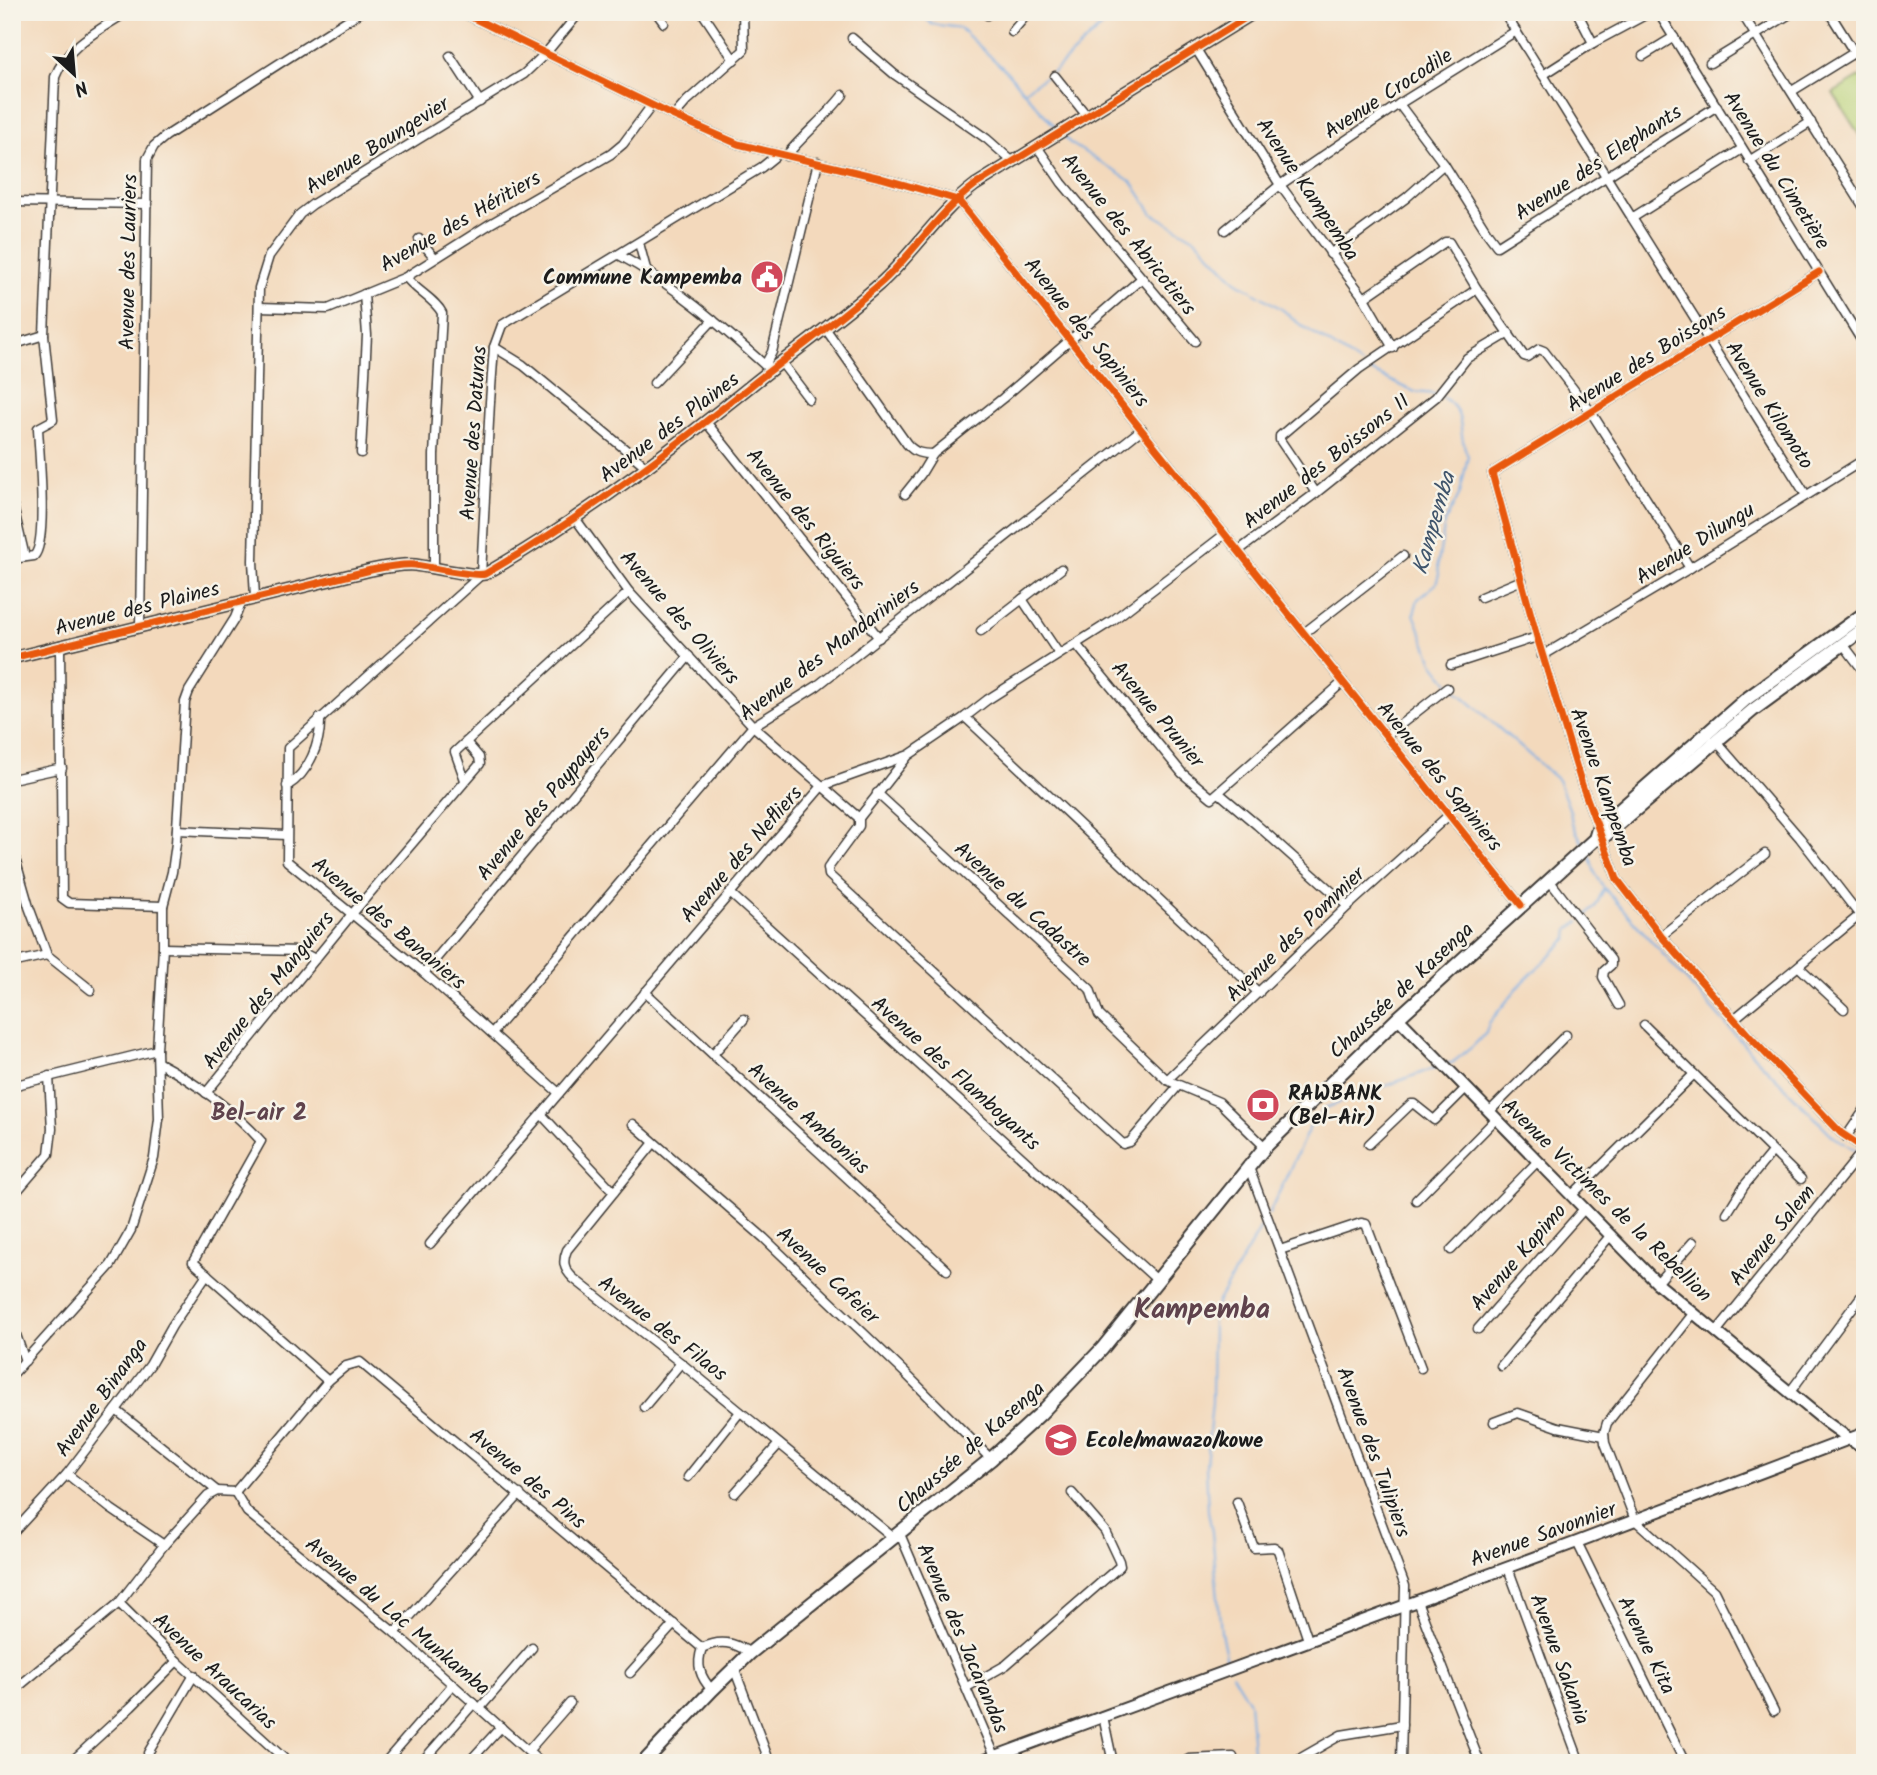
<svg xmlns="http://www.w3.org/2000/svg" width="1877" height="1775" font-family="Kalam,sans-serif">
  <style>
    .green { fill: #b9d277; stroke: #6a774a; stroke-width: 2 }
    .lines { fill: none; stroke-linecap: round; stroke-linejoin: round }
    .stream { stroke: #75abe3; stroke-width: 2 }
    .minor-casing { stroke: #3c3834; stroke-width: 11 }
    .tertiary-casing { stroke: #3c3834; stroke-width: 14 }
    .secondary-casing { stroke: #3c3834; stroke-width: 16 }
    .minor { stroke: #fff; stroke-width: 8 }
    .tertiary { stroke: #fff; stroke-width: 10 }
    .secondary { stroke: #fff; stroke-width: 12 }
    .cycleway-casing { stroke: #f7f3e8; stroke-width: 11 }
    .cycleway { stroke: #e8590c; stroke-width: 7 }
    .labels { text-anchor: middle; stroke-width: 5; stroke-linejoin: round; paint-order: stroke }
    .street-label { font-size: 21px; fill: #1c1c1c; stroke: #f7f3e8 }
    .poi-label { font-size: 21px; font-weight: bold; fill: #1c1c1c; stroke: #f7f3e8; text-anchor: start }
    .water-label { font-size: 23px; font-style: italic; fill: #40556c; stroke: #f7f3e8 }
    .quarter-label { font-size: 24px; font-weight: bold; fill: #5f434d; stroke: #f7f3e8 }
    .district-label { font-size: 28px; font-weight: bold; fill: #5f434d; stroke: #f7f3e8 }
  </style>
  <rect width="100%" height="100%" fill="#f7f3e8"/>
  <filter id="ink" filterUnits="userSpaceOnUse"><feTurbulence type="fractalNoise" baseFrequency=".0143" numOctaves="2"/><feDisplacementMap in="SourceGraphic" scale="14" xChannelSelector="R" yChannelSelector="G"/><feConvolveMatrix kernelMatrix="1 2 1 2 8 2 1 2 1" color-interpolation-filters="sRGB"/></filter>
  <filter id="wash" filterUnits="userSpaceOnUse"><feTurbulence type="fractalNoise" baseFrequency=".00686" numOctaves="4" result="noise"/><feDisplacementMap in="SourceGraphic" scale="28" xChannelSelector="R" yChannelSelector="G"/><feGaussianBlur stdDeviation="1.57" result="paint"/><feColorMatrix in="noise" values="0 0 0 0 0 0 0 0 0 0 0 0 0 0 0 0 0 1.4 0 .05"/><feComposite in="paint" operator="in"/></filter>
  <g filter="url(#wash)">
    <rect width="100%" height="100%" fill="#f3d9bc"/>
    <polygon class="green" points="1865,74 1865,144 1833,93"/>
    <g class="lines">
      <g class="stream">
        <polyline points="911,12 921,13 931,24 960,28 1006,71 1058,130"/>
        <polyline points="1025,90 1053,72 1117,12"/>
        <polyline points="1064,136 1070,143 1132,182 1153,214 1196,239 1236,281 1283,310 1298,323 1362,365"/>
        <polyline points="1366,369 1415,392 1435,394"/>
        <path d="M1440,396C1470,412 1455,431 1468,456L1460,493L1445,522L1438,563L1439,574L1436,584L1418,599L1414,614L1433,662L1451,686L1558,780L1570,811L1572,823L1583,844"/>
        <polyline points="1588,851 1595,873 1604,888 1755,1057 1834,1137 1864,1155"/>
        <polyline points="1584,918 1595,907 1604,889"/>
        <polyline points="1448,1063 1452,1063 1472,1047 1486,1033 1489,1023 1519,986 1568,938 1569,929 1579,922"/>
        <polyline points="1269,1214 1310,1126 1325,1108 1440,1066"/>
        <polyline points="1228,1666 1221,1632 1212,1532 1208,1511 1206,1466 1212,1402 1213,1316 1218,1301 1264,1222"/>
        <polyline points="1232,1674 1249,1702 1254,1763"/>
      </g>
    </g>
  </g>
  <g filter="url(#ink)">
    <g class="lines">
      <defs>
        <g id="minor">
          <polyline points="461,12 674,116 738,144 881,178 958,200 1521,905"/>
          <polyline points="656,12 664,23"/>
          <polyline points="702,12 734,60"/>
          <polyline points="1504,12 1632,218 1742,149"/>
          <polyline points="1577,12 1593,43"/>
          <polyline points="1658,12 1865,346"/>
          <polyline points="1741,12 1865,209"/>
          <polyline points="1829,12 1854,52"/>
          <polyline points="987,15 989,12"/>
          <polyline points="1012,32 1029,12"/>
          <polyline points="852,38 894,74 987,139 1013,162"/>
          <polyline points="1196,49 1280,185 1364,298 1393,348"/>
          <polyline points="450,56 480,102"/>
          <polyline points="1643,56 1674,37"/>
          <polyline points="1710,63 1793,12"/>
          <polyline points="1543,75 1593,43 1651,12"/>
          <polyline points="1055,76 1087,116"/>
          <polyline points="1792,91 1865,46"/>
          <polyline points="1399,104 1444,164 1488,234 1497,246 1717,106"/>
          <polyline points="674,116 687,101 744,50 743,12"/>
          <polyline points="1038,148 1062,183 1195,341"/>
          <path d="M786,156C804,134 826,117 843,95"/>
          <polyline points="1749,161 1811,122"/>
          <polyline points="12,202 148,204"/>
          <polyline points="1632,218 1806,495"/>
          <polyline points="1225,230 1280,185 1399,104 1516,31"/>
          <polyline points="419,239 435,258"/>
          <polyline points="639,243 646,269"/>
          <polyline points="1330,254 1406,198 1444,164"/>
          <path d="M619,255C674,284 722,327 768,368"/>
          <polyline points="1819,272 1492,473 1537,637 1582,785 1617,879 1661,936 1751,1038 1841,1133 1865,1149"/>
          <path d="M406,277C416,291 435,299 442,313L434,455V568"/>
          <polyline points="1364,298 1445,242 1449,242 1477,289 1524,356 1527,357 1539,349 1544,351 1591,412 1690,568"/>
          <polyline points="259,307 328,309 406,277 490,224 611,154 623,144 652,105"/>
          <path d="M825,328L907,444C915,453 921,454 933,454"/>
          <polyline points="12,345 44,335"/>
          <polyline points="494,347 523,365 648,468"/>
          <polyline points="781,362 809,399"/>
          <polyline points="765,365 772,352 818,162"/>
          <polyline points="654,383 713,320"/>
          <polyline points="706,422 879,638"/>
          <polyline points="361,453 367,335 364,294"/>
          <polyline points="1316,493 1280,440 1280,436 1359,369 1477,289"/>
          <polyline points="905,494 921,474 933,454 1003,398 1142,278"/>
          <polyline points="12,502 25,557"/>
          <polyline points="575,518 629,592 753,726 859,818"/>
          <polyline points="1238,551 1316,493 1436,397 1467,358 1509,333"/>
          <path d="M12,559L34,556C48,543 39,451 38,428L53,420L44,335L55,77C67,45 100,30 127,12"/>
          <polyline points="255,597 253,561 259,288 269,256 300,214 313,204 524,74 546,53 580,12"/>
          <polyline points="1481,597 1522,580"/>
          <polyline points="1022,599 1059,654"/>
          <polyline points="140,626 147,159 154,146 166,136 360,12"/>
          <polyline points="981,631 1061,569"/>
          <polyline points="1304,633 1403,556"/>
          <polyline points="1076,644 1182,773 1212,798 1343,682"/>
          <polyline points="1843,644 1865,673"/>
          <polyline points="60,645 62,898 69,903 163,906"/>
          <polyline points="1542,656 1690,568 1865,459"/>
          <polyline points="1451,665 1537,637"/>
          <polyline points="965,717 1259,993"/>
          <polyline points="1386,736 1447,688"/>
          <polyline points="1716,741 1800,838 1865,922"/>
          <polyline points="907,757 859,818 859,826 828,868 829,875 1123,1144 1130,1142 1178,1086"/>
          <polyline points="12,779 62,768"/>
          <polyline points="465,780 455,752 629,592"/>
          <path d="M287,786C309,773 321,743 320,718"/>
          <polyline points="877,793 1090,989 1099,1015 1167,1080 1219,1102 1265,1147"/>
          <polyline points="1219,793 1257,825 1348,906"/>
          <polyline points="177,830 286,835"/>
          <polyline points="12,848 29,907 47,955 91,990"/>
          <polyline points="1549,880 1611,960 1611,965 1604,971 1603,977 1619,1005"/>
          <polyline points="730,893 1157,1280"/>
          <polyline points="1661,936 1765,854"/>
          <polyline points="163,948 300,951 315,959"/>
          <polyline points="12,963 47,955"/>
          <polyline points="1799,967 1844,1009"/>
          <polyline points="424,973 689,656"/>
          <polyline points="645,992 947,1270"/>
          <polyline points="1734,1019 1860,915"/>
          <polyline points="1644,1025 1801,1179"/>
          <polyline points="492,1033 753,726 817,686 1142,429"/>
          <polyline points="713,1054 744,1019"/>
          <path d="M159,1063C192,1080 237,1113 261,1141L193,1262L328,1381"/>
          <polyline points="1167,1080 1348,906 1449,815"/>
          <polyline points="12,1086 157,1050"/>
          <polyline points="206,1093 352,914 480,764 479,757 466,742"/>
          <polyline points="559,1093 424,973 287,861 288,748 481,575 490,402 494,347 502,325 762,167 778,154"/>
          <polyline points="1489,1112 1566,1035"/>
          <polyline points="542,1115 614,1192"/>
          <polyline points="633,1124 764,1238 903,1371 991,1459"/>
          <polyline points="1846,1137 1865,1109"/>
          <path d="M653,1144L567,1250C562,1262 564,1269 573,1278L681,1363L894,1538"/>
          <polyline points="1369,1144 1411,1104 1414,1104 1434,1120 1465,1089"/>
          <polyline points="1248,1165 1405,1586 1401,1763"/>
          <polyline points="1571,1196 1694,1074"/>
          <polyline points="12,1197 49,1154 52,1129 49,1076"/>
          <polyline points="1416,1200 1496,1119"/>
          <polyline points="1727,1213 1744,1186 1772,1152"/>
          <polyline points="430,1244 822,786 909,755 965,717 987,700 1112,621 1225,534"/>
          <polyline points="1280,1250 1361,1223 1366,1224 1421,1368"/>
          <polyline points="1451,1250 1537,1162"/>
          <polyline points="1657,1283 1693,1242"/>
          <polyline points="1693,1314 1607,1423 1604,1433 1605,1443 1635,1520 1714,1591 1774,1711"/>
          <polyline points="12,1323 25,1361"/>
          <polyline points="1478,1329 1584,1209"/>
          <polyline points="1716,1332 1857,1158 1865,1158"/>
          <polyline points="1501,1366 1610,1236"/>
          <polyline points="12,1375 111,1265 131,1230 154,1158 159,1119 157,1050 163,948 163,906 172,872 176,843 185,702 189,691 235,618 242,600"/>
          <polyline points="1790,1392 1865,1291"/>
          <polyline points="644,1407 681,1363"/>
          <polyline points="116,1410 217,1491"/>
          <polyline points="1494,1422 1518,1413 1558,1427 1604,1436"/>
          <polyline points="67,1474 111,1509 164,1545"/>
          <polyline points="688,1477 740,1412"/>
          <polyline points="235,1492 328,1381 346,1366 360,1362 702,1648"/>
          <polyline points="235,1492 247,1512 395,1633 541,1763"/>
          <polyline points="735,1493 779,1444"/>
          <polyline points="1237,1502 1254,1548 1274,1547 1278,1550 1308,1640"/>
          <polyline points="12,1534 67,1474 116,1410 150,1365 172,1326 207,1274"/>
          <polyline points="900,1534 998,1763"/>
          <polyline points="1577,1542 1685,1763"/>
          <polyline points="1508,1568 1580,1763"/>
          <polyline points="1417,1601 1480,1763"/>
          <polyline points="119,1603 177,1661 289,1763"/>
          <polyline points="395,1633 520,1494"/>
          <polyline points="734,1668 770,1763"/>
          <polyline points="630,1673 674,1624"/>
          <polyline points="12,1676 20,1685"/>
          <polyline points="967,1687 1006,1665 1120,1566 1119,1561 1105,1531 1072,1493"/>
          <path d="M712,1690C700,1677 696,1665 702,1648C720,1639 734,1642 750,1653"/>
          <polyline points="12,1692 119,1603 164,1545 208,1496 217,1491 235,1492"/>
          <polyline points="480,1708 532,1648"/>
          <polyline points="1103,1716 1113,1763"/>
          <polyline points="528,1751 570,1703"/>
          <polyline points="388,1759 453,1684"/>
          <polyline points="70,1763 131,1707 177,1661"/>
          <polyline points="150,1763 148,1753 194,1675"/>
          <polyline points="421,1763 474,1703"/>
          <polyline points="468,1763 501,1727"/>
          <polyline points="1184,1763 1189,1759 1233,1757"/>
          <polyline points="1292,1763 1341,1735 1402,1725"/>
        </g>
        <g id="tertiary">
          <path d="M12,658L371,570C386,567 400,564 415,565C431,567 474,577 485,574C583,518 671,450 758,380C800,347 844,316 883,281C915,251 939,212 975,185L1255,12"/>
          <polyline points="1398,1018 1657,1283 1826,1422 1865,1450"/>
          <polyline points="977,1763 1577,1542 1865,1433"/>
        </g>
        <g id="secondary">
          <polyline points="1595,839 1601,839 1627,817 1753,710 1865,628"/>
          <polyline points="643,1763 712,1690 750,1653 991,1459 1040,1414 1102,1349 1265,1147 1398,1018 1595,839 1598,829 1745,700 1865,613"/>
        </g>
      </defs>
      <use href="#minor" class="minor-casing"/>
      <use href="#tertiary" class="tertiary-casing"/>
      <use href="#secondary" class="secondary-casing"/>
      <use href="#minor" class="minor"/>
      <use href="#tertiary" class="tertiary"/>
      <use href="#secondary" class="secondary"/>
      <defs>
        <g id="cycleway">
          <polyline points="461,12 674,116 738,144 881,178 958,200 1521,905"/>
          <polyline points="1819,272 1492,473 1537,637 1582,785 1617,879 1661,936 1751,1038 1841,1133 1865,1149"/>
          <path d="M12,658L371,570C386,567 400,564 415,565C431,567 474,577 485,574C583,518 671,450 758,380C800,347 844,316 883,281C915,251 939,212 975,185L1255,12"/>
        </g>
      </defs>
      <use href="#cycleway" class="cycleway-casing"/>
      <use href="#cycleway" class="cycleway"/>
    </g>
  </g>
  <defs>
    <symbol id="civic-disc" viewBox="-11 -11 22 22"><circle r="9.5" fill="#d1495b" stroke="#f7f3e8"/><path d="M-.6-6.5H3V-4.5H.6V-3L4-1V1h2V6H-6V1h2V-1L-.6-3ZM-1.2 2.5V6h2.4V2.5Z" fill="#fff"/></symbol>
    <symbol id="bank-disc" viewBox="-11 -11 22 22"><circle r="9.5" fill="#d1495b" stroke="#f7f3e8"/><path d="M-6-4H6V4H-6ZM0-2.3a2.3 2.3 0 1 0 0 4.6a2.3 2.3 0 1 0 0-4.6Z" fill="#fff"/></symbol>
    <symbol id="school-disc" viewBox="-11 -11 22 22"><circle r="9.5" fill="#d1495b" stroke="#f7f3e8"/><path d="M0-5L7-2L0 1L-7-2ZM-4 1L0 2.5L4 1V4Q0 6-4 4Z" fill="#fff"/></symbol>
  </defs>
  <g fill-rule="evenodd">
    <use href="#civic-disc" x="748" y="258" width="38" height="38"/>
    <use href="#bank-disc" x="1244" y="1086" width="38" height="38"/>
    <use href="#school-disc" x="1042" y="1421" width="38" height="38"/>
  </g>
  <g class="labels">
    <g class="street-label">
      <text transform="translate(1388 93) rotate(-33)" y="7">Avenue Crocodile</text>
      <text transform="translate(377 145) rotate(-32)" y="7">Avenue Boungevier</text>
      <text transform="translate(1598 162) rotate(-33)" y="7">Avenue des Elephants</text>
      <text transform="translate(1777 170) rotate(58)" y="7">Avenue du Cimetière</text>
      <text transform="translate(1308 189) rotate(56)" y="7">Avenue Kampemba</text>
      <text transform="translate(460 221) rotate(-30)" y="7">Avenue des Héritiers</text>
      <text transform="translate(1129 234) rotate(51)" y="7">Avenue des Abricotiers</text>
      <text transform="translate(128 262) rotate(-89)" y="7">Avenue des Lauriers</text>
      <text transform="translate(1087 332) rotate(51)" y="7">Avenue des Sapiniers</text>
      <text transform="translate(1646 358) rotate(-32)" y="7">Avenue des Boissons</text>
      <text transform="translate(1770 405) rotate(58)" y="7">Avenue Kilomoto</text>
      <text transform="translate(669 427) rotate(-37)" y="7">Avenue des Plaines</text>
      <text transform="translate(473 433) rotate(-86)" y="7">Avenue des Daturas</text>
      <text transform="translate(1326 461) rotate(-38)" y="7">Avenue des Boissons II</text>
      <text transform="translate(806 519) rotate(51)" y="7">Avenue des Riguiers</text>
      <text transform="translate(1695 543) rotate(-32)" y="7">Avenue Dilungu</text>
      <text transform="translate(137 608) rotate(-14)" y="7">Avenue des Plaines</text>
      <text transform="translate(680 617) rotate(49)" y="7">Avenue des Oliviers</text>
      <text transform="translate(829 650) rotate(-37)" y="7">Avenue des Mandariniers</text>
      <text transform="translate(1158 714) rotate(50)" y="7">Avenue Prunier</text>
      <text transform="translate(1440 776) rotate(51)" y="7">Avenue des Sapiniers</text>
      <text transform="translate(1604 787) rotate(71)" y="7">Avenue Kampemba</text>
      <text transform="translate(543 803) rotate(-50)" y="7">Avenue des Paypayers</text>
      <text transform="translate(741 854) rotate(-49)" y="7">Avenue des Nefliers</text>
      <text transform="translate(1023 904) rotate(42)" y="7">Avenue du Cadastre</text>
      <text transform="translate(389 923) rotate(40)" y="7">Avenue des Bananiers</text>
      <text transform="translate(1295 934) rotate(-44)" y="7">Avenue des Pommier</text>
      <text transform="translate(268 990) rotate(-51)" y="7">Avenue des Manguiers</text>
      <text transform="translate(1401 990) rotate(-43)" y="7">Chaussée de Kasenga</text>
      <text transform="translate(956 1073) rotate(42)" y="7">Avenue des Flamboyants</text>
      <text transform="translate(809 1118) rotate(42)" y="7">Avenue Ambonias</text>
      <text transform="translate(1607 1200) rotate(44)" y="7">Avenue Victimes de la Rebellion</text>
      <text transform="translate(1772 1235) rotate(-51)" y="7">Avenue Salem</text>
      <text transform="translate(1518 1257) rotate(-49)" y="7">Avenue Kapimo</text>
      <text transform="translate(828 1275) rotate(43)" y="7">Avenue Cafeier</text>
      <text transform="translate(663 1328) rotate(38)" y="7">Avenue des Filaos</text>
      <text transform="translate(101 1397) rotate(-54)" y="7">Avenue Binanga</text>
      <text transform="translate(970 1447) rotate(-41)" y="7">Chaussée de Kasenga</text>
      <text transform="translate(1374 1452) rotate(70)" y="7">Avenue des Tulipiers</text>
      <text transform="translate(528 1478) rotate(40)" y="7">Avenue des Pins</text>
      <text transform="translate(1543 1534) rotate(-20)" y="7">Avenue Savonnier</text>
      <text transform="translate(398 1616) rotate(40)" y="7">Avenue du Lac Munkamba</text>
      <text transform="translate(963 1638) rotate(67)" y="7">Avenue des Jacarandas</text>
      <text transform="translate(1647 1645) rotate(64)" y="7">Avenue Kita</text>
      <text transform="translate(1560 1659) rotate(70)" y="7">Avenue Sakania</text>
      <text transform="translate(215 1671) rotate(43)" y="7">Avenue Araucarias</text>
    </g>
    <g class="poi-label">
      <text x="742" y="284" text-anchor="end">Commune Kampemba</text>
      <text x="1288" y="1100">RAWBANK<tspan x="1288" dy="24">(Bel-Air)</tspan></text>
      <text x="1086" y="1447">Ecole/mawazo/kowe</text>
    </g>
    <g class="water-label">
      <text transform="translate(1433 523) rotate(-74)" y="8">Kampemba</text>
    </g>
    <g class="quarter-label">
      <text x="259" y="1120">Bel-air 2</text>
    </g>
    <g class="district-label">
      <text x="1202" y="1318">Kampemba</text>
    </g>
  </g>
  <rect width="1877" height="1775" fill="none" stroke="#f7f3e8" stroke-width="42"/>
  <g transform="translate(74 74) rotate(154)" stroke="#f7f3e8" stroke-width="5" paint-order="stroke">
  <path d="M0-5L12 26L0 18L-12 26Z" fill="#1c1c1c"/>
  <text y="-10" font-size="19" font-weight="bold" text-anchor="middle" fill="#1c1c1c">N</text>
  </g>
</svg>
